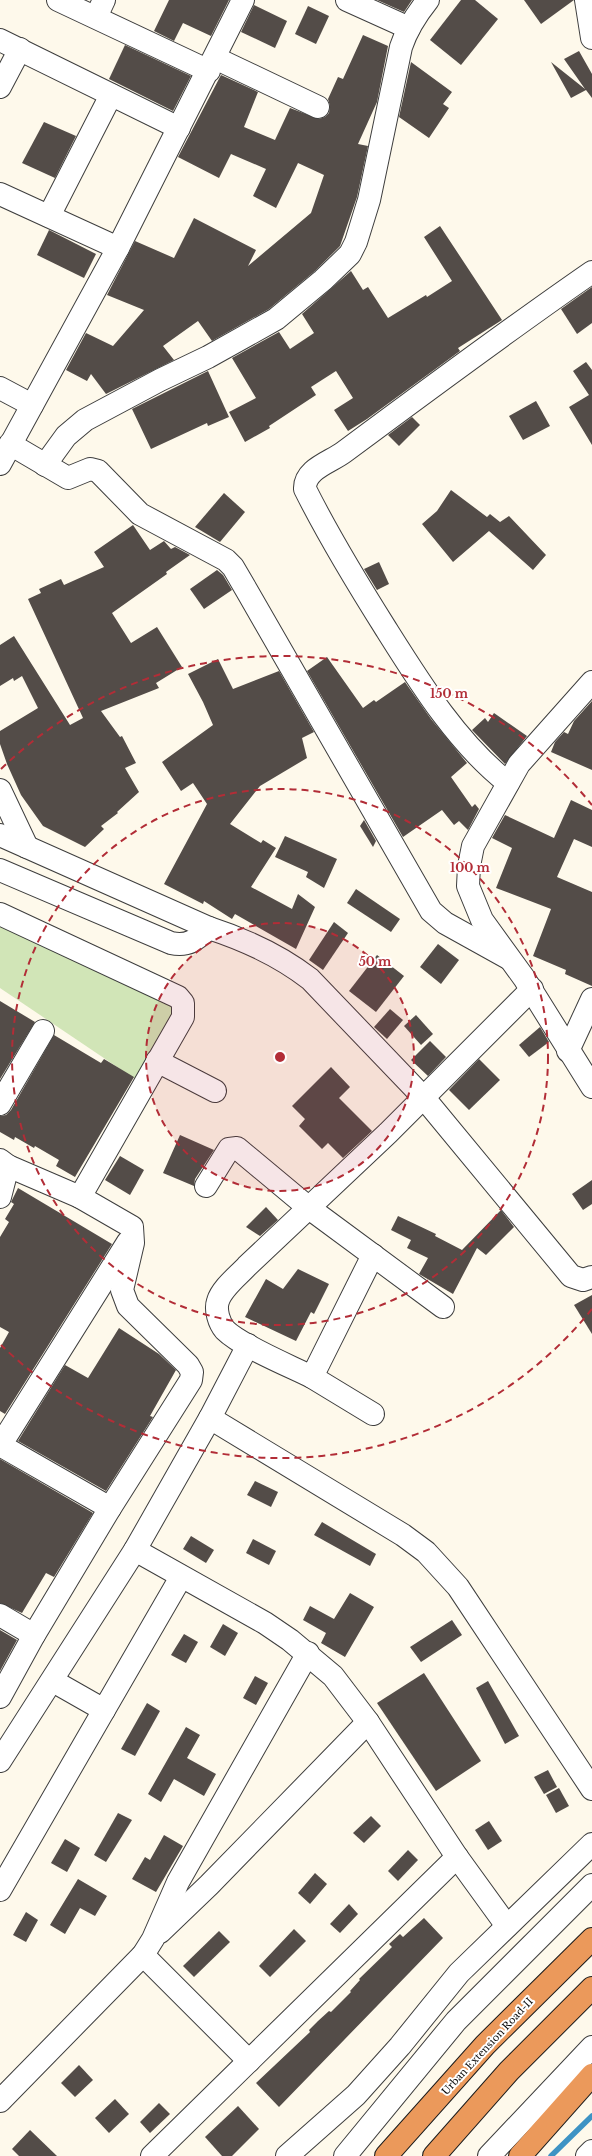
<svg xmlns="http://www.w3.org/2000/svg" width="592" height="2156" font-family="'Libre Baskerville',serif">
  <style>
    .green { fill: #d1e5b7 }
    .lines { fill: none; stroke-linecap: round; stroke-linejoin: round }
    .stream { stroke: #3e93c4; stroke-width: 5.5 }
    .building { fill: #534c48 }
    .minor-casing { stroke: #3e3e3e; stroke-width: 24 }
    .highway-casing { stroke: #1c1c1c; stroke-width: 24 }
    .minor { stroke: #fff; stroke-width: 22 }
    .highway { stroke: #eb995b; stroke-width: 22 }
    .ring { fill: none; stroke: #b22d37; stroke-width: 2; stroke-dasharray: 7 5 }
    .labels { text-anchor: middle; stroke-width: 4; stroke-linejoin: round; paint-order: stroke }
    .street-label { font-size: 10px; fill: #0b0b0b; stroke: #fff }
    .centre { fill: #b22d37; stroke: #fff; stroke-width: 2 }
    .ring-label { font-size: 12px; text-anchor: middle; font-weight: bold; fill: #b22d37; stroke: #fff; stroke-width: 4; stroke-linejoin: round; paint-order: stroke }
  </style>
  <rect width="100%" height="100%" fill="#fef9eb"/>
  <polygon class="green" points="0,923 170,1000 174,1008 174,1018 135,1079 0,988"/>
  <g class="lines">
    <polyline class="stream" points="551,2156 592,2116"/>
  </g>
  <g class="building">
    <polygon points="169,0 229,0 211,36 183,23 174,41 154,31"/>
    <polygon points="377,0 412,0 404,12"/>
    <polygon points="461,0 475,0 498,19 461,65 430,40"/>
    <polygon points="524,0 574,0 541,24"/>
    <polygon points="254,5 287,21 275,48 241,32"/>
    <polygon points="308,6 329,16 316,44 295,34"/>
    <polygon points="363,35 388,46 377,102 358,144 368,146 357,197 340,246 315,271 269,309 212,341 198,321 163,346 174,360 106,394 91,374 87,381 66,370 86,333 113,346 144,310 107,295 135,241 174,258 194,218 256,250 248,266 311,213 324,175 298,163 276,208 253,196 266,169 231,154 219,178 178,157 221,75 258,92 244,127 275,140 290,108 319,119 325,117 329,113 330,106 328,99 338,77 343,79"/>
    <polygon points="125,45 191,76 173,111 109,79"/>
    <polygon points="579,51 592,74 592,98 586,90 571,98 551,62 585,89 564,59"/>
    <polygon points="411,62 452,92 443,104 449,108 429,138 399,117"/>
    <polygon points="44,122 76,136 55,178 22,163"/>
    <polygon points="440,226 502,320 458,348 460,351 367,419 348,431 334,410 353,398 336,371 311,387 316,395 269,426 270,428 245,442 229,412 256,398 232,358 279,332 290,349 314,333 302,314 351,271 363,290 368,287 388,318 426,295 427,297 452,281 424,237"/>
    <polygon points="49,230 96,254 84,278 37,255"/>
    <polygon points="592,287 592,323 577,334 561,309"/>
    <polygon points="586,362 592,370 592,445 569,407 589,395 573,371"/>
    <polygon points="208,371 229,417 208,426 207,423 151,449 132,409"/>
    <polygon points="536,401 550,426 523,440 509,416"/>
    <polygon points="412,417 420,425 399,446 388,435"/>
    <polygon points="451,490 487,517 490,514 500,522 509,516 546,555 533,570 489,531 453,562 422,524 437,511"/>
    <polygon points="224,493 245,512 220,542 195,527"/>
    <polygon points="133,525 150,550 164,541 171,549 175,547 190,555 166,572 167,574 112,613 131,643 157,627 182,667 156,683 159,688 101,711 120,737 122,736 136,763 125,768 139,792 117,812 118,813 101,826 104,829 85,847 43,826 21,795 7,764 0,744 0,731 38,708 22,676 14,681 13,678 0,686 0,645 14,636 70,725 83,718 28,599 41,593 39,589 61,579 64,585 104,567 94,552"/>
    <polygon points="379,562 389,584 377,590 364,569"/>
    <polygon points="217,570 223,575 232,590 204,609 190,589"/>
    <polygon points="327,657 363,708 374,700 376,702 405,682 431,719 467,763 451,777 472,807 475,804 479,809 468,830 459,821 454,825 442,810 403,837 307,671"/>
    <polygon points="218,659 233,689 279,671 314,732 302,738 307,758 260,786 230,824 261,843 263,840 276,848 251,887 292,909 298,894 315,907 296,949 235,914 232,919 204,901 203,904 164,884 207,804 193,783 181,791 162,762 213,725 203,702 188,674"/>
    <polygon points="592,701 592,770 551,752 555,742 564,732 568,734 574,721"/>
    <polygon points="494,713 527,736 505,764 472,730 485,718 488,722"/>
    <polygon points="571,800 592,810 592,847 574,839 557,877 592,892 592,986 565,974 566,970 533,956 551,909 496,888 512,848 492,838 505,815 554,838"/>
    <polygon points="364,820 376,841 373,847 360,826"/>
    <polygon points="285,836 337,859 324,888 306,877 308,872 275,857"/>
    <polygon points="356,889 400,919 391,932 347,903"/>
    <polygon points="334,922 348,933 323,970 309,960"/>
    <polygon points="438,944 459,960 441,984 420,967"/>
    <polygon points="377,955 404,976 376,1012 349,991"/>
    <polygon points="0,1001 35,1022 0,1079"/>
    <polygon points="390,1009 403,1020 387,1039 374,1027"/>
    <polygon points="416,1015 433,1034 421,1045 404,1026"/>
    <polygon points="540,1027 549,1042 529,1057 519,1045"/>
    <polygon points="54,1035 101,1063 104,1059 134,1077 75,1177 56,1166 59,1160 35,1146 34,1148 15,1137 14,1140 0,1132 0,1116 6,1115 11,1110"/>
    <polygon points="430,1041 446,1057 428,1076 411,1060"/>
    <polygon points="479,1059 500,1080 469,1110 449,1090"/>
    <polygon points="331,1067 350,1087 339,1098 372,1131 343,1158 328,1143 322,1149 299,1126 305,1119 292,1106"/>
    <polygon points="180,1135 214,1150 195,1179 194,1186 163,1173"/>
    <polygon points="120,1156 144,1170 130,1195 105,1180"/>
    <polygon points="592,1180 592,1204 583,1210 572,1194"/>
    <polygon points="18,1188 112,1244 5,1414 0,1411 0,1348 9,1332 0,1327 0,1237 9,1222 5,1219 14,1204 11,1202"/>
    <polygon points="266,1207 278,1220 260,1236 246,1227"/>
    <polygon points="501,1210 514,1227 486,1255 477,1248 453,1294 419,1274 428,1258 407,1248 411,1240 391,1230 398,1216 436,1234 435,1236 462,1250"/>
    <polygon points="298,1269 329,1284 314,1314 311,1312 296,1341 245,1317 266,1279 283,1289"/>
    <polygon points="592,1295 592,1334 574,1305"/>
    <polygon points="119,1328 159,1354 176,1370 150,1416 153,1417 106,1491 18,1441 65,1365 88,1378"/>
    <polygon points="0,1459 93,1513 54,1577 46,1573 22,1613 0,1603"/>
    <polygon points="255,1481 278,1492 271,1507 247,1495"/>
    <polygon points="322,1522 376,1554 370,1566 314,1535"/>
    <polygon points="191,1536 214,1550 206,1563 183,1549"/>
    <polygon points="253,1539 276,1551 269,1565 246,1553"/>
    <polygon points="350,1593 374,1607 345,1657 321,1643 326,1633 303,1620 310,1606 334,1619"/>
    <polygon points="452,1620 462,1635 421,1662 410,1647"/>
    <polygon points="223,1624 238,1633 225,1656 210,1647"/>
    <polygon points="0,1630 17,1640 0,1671"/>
    <polygon points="184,1634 198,1642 186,1663 171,1655"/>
    <polygon points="424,1673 481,1761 436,1791 377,1703"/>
    <polygon points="255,1676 268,1683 256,1705 243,1698"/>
    <polygon points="488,1681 519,1736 505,1744 476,1688"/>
    <polygon points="147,1703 160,1711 135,1756 121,1749"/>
    <polygon points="186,1727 200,1735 187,1758 216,1774 204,1796 174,1779 161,1802 148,1794"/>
    <polygon points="548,1770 557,1787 544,1794 534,1777"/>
    <polygon points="559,1788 569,1806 556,1813 546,1795"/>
    <polygon points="118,1813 132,1820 106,1862 94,1855"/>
    <polygon points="371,1816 381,1826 364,1843 353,1833"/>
    <polygon points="489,1821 502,1841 488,1850 475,1830"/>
    <polygon points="164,1835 183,1846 156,1892 132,1879 145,1857 150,1860"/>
    <polygon points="65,1839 80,1848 67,1872 51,1863"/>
    <polygon points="408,1850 418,1860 398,1881 388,1871"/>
    <polygon points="315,1873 327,1884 310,1904 298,1893"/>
    <polygon points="78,1879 107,1896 95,1916 80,1908 65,1934 50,1925"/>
    <polygon points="349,1904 358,1914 340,1933 330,1924"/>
    <polygon points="26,1912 38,1920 26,1942 13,1935"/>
    <polygon points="424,1918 443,1938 279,2107 256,2083 310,2032 309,2030 318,2021 329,2011 331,2012 351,1992 350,1991 360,1980 359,1979 392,1947 389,1944 400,1934 403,1937"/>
    <polygon points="294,1929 306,1941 270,1977 259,1966"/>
    <polygon points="219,1931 230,1942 194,1977 183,1966"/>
    <polygon points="79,2065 93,2080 75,2097 61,2083"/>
    <polygon points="115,2099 129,2114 109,2133 95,2118"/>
    <polygon points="159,2103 170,2114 150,2133 140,2122"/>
    <polygon points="238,2106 259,2129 232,2156 222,2156 205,2137"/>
    <polygon points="30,2130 57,2156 19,2156 12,2149"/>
  </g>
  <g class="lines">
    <defs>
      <g id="minor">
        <polyline points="58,0 209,71"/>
        <polyline points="347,0 409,28"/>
        <polyline points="586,0 592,38"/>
        <polyline points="96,17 104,0"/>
        <polyline points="0,40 179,128"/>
        <polyline points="215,58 318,107"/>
        <polyline points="0,87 20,49"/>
        <polyline points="0,194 118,248"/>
        <polyline points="49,216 111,95"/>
        <polyline points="0,388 32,405"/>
        <polyline points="10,444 68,478 90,469 98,471 140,514 226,560 233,567 247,591 431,911 445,923 508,958"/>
        <polyline points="0,464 118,248 243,0"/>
        <path d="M45,465L66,436L85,420L160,380L208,357L276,319L323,280L350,254L356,242L369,200L401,47C407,29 416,15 428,0"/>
        <polyline points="592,682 519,764 473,846 469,866 468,886 482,920 524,978 592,1087"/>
        <path d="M508,783C457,743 420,683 386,629C357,583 329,537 305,489C304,469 331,462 344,452C426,391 508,330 592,272"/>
        <polyline points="0,790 27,847"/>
        <path d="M0,835L209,928C246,940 279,955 310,979L424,1098L571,1276L583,1280L592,1277"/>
        <path d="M0,870L171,943C189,947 197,939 209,928"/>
        <polyline points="0,914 178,997 183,1003 183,1017 80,1197 132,1227 133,1243 122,1290 128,1306 188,1365 192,1372 191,1380 110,1508 34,1635 0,1697"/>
        <polyline points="568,1051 592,999"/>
        <polyline points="157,1061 215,1091"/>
        <polyline points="0,1104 43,1031"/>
        <polyline points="0,1160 8,1166 80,1197"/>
        <polyline points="206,1186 229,1149 237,1148 309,1208 443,1307"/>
        <polyline points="0,1197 8,1166"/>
        <path d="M373,1255L312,1377C290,1366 241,1346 225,1330C219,1323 215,1310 218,1301C222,1288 238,1276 247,1266L388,1133L532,989"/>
        <polyline points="312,1377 373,1414"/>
        <polyline points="210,1418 248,1345"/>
        <polyline points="0,1445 110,1508"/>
        <polyline points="0,1446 128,1242"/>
        <polyline points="135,1550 265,1623 290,1640 333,1676 368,1722 457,1857 507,1926"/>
        <polyline points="0,1615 34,1635"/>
        <polyline points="53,1681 104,1710 181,1577"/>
        <polyline points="0,1761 135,1550 210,1418 403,1535 426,1552 458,1587 592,1789"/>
        <polyline points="0,1890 104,1710"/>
        <polyline points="160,1932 209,1885 368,1722"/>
        <polyline points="143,1955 249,2061"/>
        <polyline points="0,2101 143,1955 153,1939 178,1882 308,1653"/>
        <polyline points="152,2156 457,1857"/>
        <polyline points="287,2156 356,2095 400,2046 459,1973 592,1844"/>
        <polyline points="345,2156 456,2021 592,1885"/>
        <polyline points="489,2156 592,2047"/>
        <polyline points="587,2156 592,2151"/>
      </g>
      <g id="highway">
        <polyline points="386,2156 485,2045 592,1939"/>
        <polyline points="434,2156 509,2071 592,1988"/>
        <polyline points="520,2156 592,2075"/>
      </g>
    </defs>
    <use href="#minor" class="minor-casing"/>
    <use href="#highway" class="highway-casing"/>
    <use href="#minor" class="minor"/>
    <use href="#highway" class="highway"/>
  </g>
  <circle cx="280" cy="1057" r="134" fill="#b22d37" fill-opacity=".12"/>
  <g class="ring">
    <circle cx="280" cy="1057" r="134"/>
    <circle cx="280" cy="1057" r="268"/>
    <path d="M592 1309A401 401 0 0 1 1 1345M1 769A401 401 0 0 1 592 805"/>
  </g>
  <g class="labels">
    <g class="street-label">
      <text transform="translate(487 2046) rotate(-47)" y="4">Urban Extension Road-II</text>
    </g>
  </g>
  <circle cx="280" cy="1057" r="6" class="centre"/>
  <g class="ring-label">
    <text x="449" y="698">150 m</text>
    <text x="470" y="872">100 m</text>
    <text x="375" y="966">50 m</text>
  </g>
</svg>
